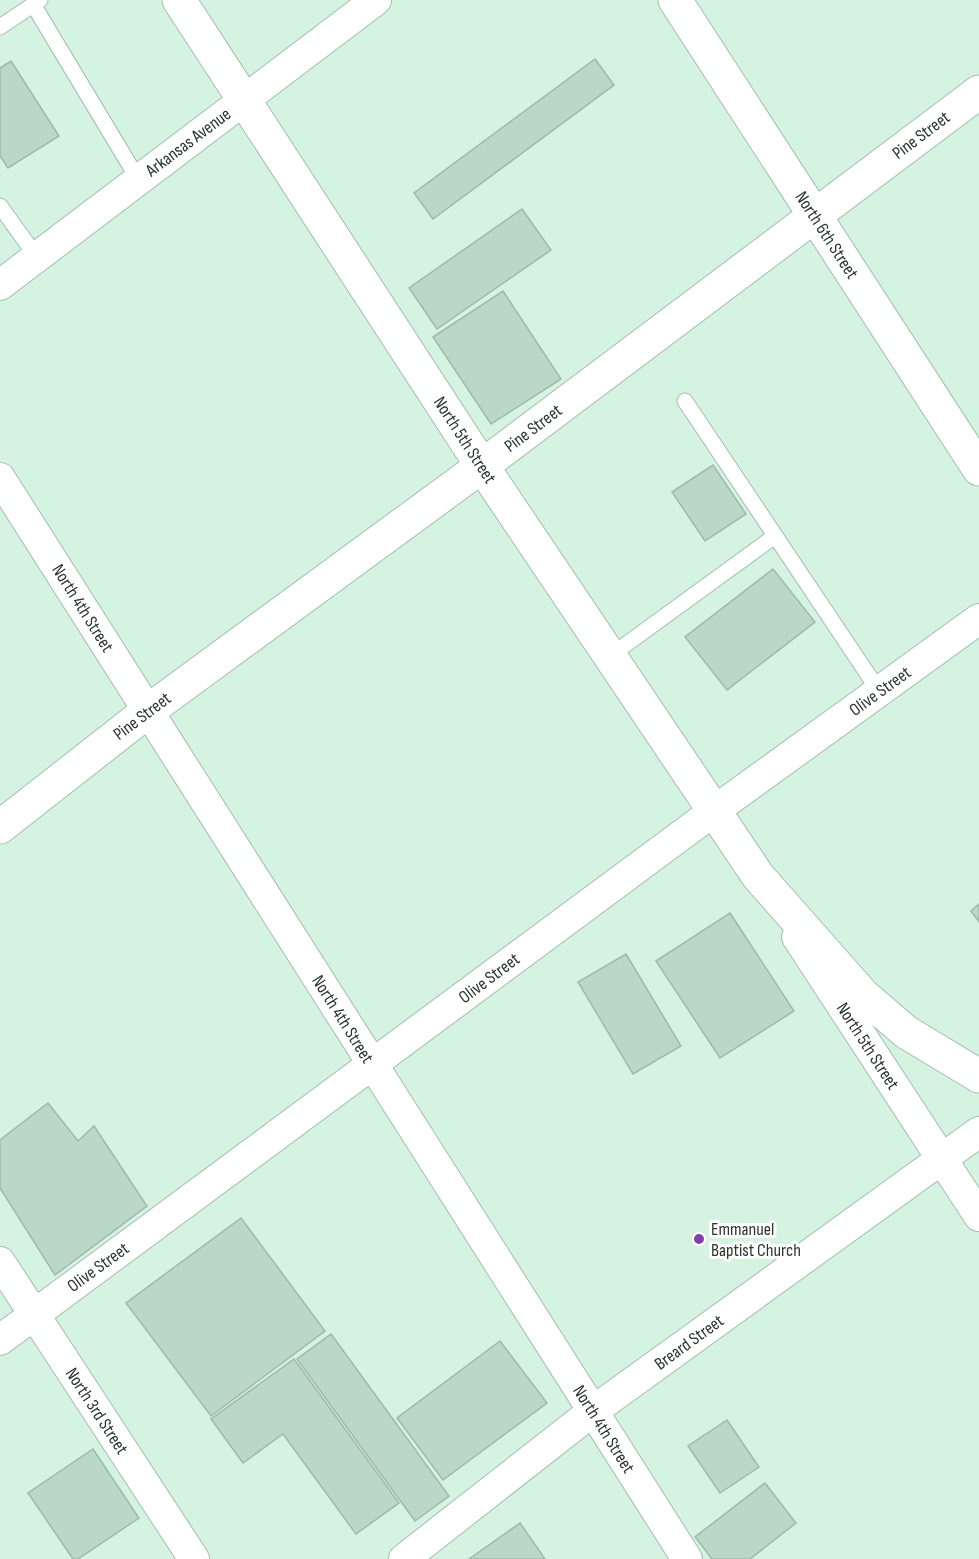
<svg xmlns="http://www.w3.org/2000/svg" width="979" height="1559" font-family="'Sofia Sans Condensed',sans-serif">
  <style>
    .building { fill: #bad8c7; stroke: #9dbaaa; stroke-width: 1.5 }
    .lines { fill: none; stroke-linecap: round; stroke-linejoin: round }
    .lane-casing { stroke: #a2bfae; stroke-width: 17 }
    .street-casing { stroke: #a2bfae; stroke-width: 32 }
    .secondary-casing { stroke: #a2bfae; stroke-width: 35 }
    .primary-casing { stroke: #a2bfae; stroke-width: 35 }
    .lane { stroke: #fff; stroke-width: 15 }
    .street { stroke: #fff; stroke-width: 30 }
    .secondary { stroke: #fff; stroke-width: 33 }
    .primary { stroke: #fff; stroke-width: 33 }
    .poi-dot { fill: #843cae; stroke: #fff; stroke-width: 2 }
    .labels { text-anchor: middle; stroke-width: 6; stroke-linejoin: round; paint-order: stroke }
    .street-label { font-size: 18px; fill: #29352e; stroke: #fff }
    .poi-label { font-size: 18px; fill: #29352e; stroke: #fff; text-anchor: start }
  </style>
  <rect width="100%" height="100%" fill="#d4f3e1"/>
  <g class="building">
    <polygon points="595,59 614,85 433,219 414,193"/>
    <polygon points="11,61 59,136 8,168 0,156 0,68"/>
    <polygon points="522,209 551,250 437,329 409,288"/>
    <polygon points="503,291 561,379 491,424 433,337"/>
    <polygon points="713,465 746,514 705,541 672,492"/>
    <polygon points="773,569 815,622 727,690 685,637"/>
    <polygon points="979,904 979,922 971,911"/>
    <polygon points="730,913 794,1011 720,1058 656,961"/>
    <polygon points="626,954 681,1046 633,1074 578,982"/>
    <polygon points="48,1103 78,1141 94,1126 147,1206 55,1275 0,1188 0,1140"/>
    <polygon points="241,1218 325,1331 211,1416 126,1303"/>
    <polygon points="331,1334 449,1496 415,1521 297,1359"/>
    <polygon points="500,1341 547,1403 443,1480 397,1418"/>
    <polygon points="294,1359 399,1503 356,1534 283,1434 243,1463 211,1419"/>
    <polygon points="727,1420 759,1467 720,1493 688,1446"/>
    <polygon points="93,1449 139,1518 78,1559 73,1559 28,1493"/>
    <polygon points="765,1483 796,1523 750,1559 712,1559 695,1537"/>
    <polygon points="520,1523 545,1559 469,1559"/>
  </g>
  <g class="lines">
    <defs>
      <g id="lane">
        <polyline points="34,6 138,179"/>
        <polyline points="0,27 40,0"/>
        <polyline points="0,206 36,256"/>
        <polyline points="685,401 879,691"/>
        <polyline points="610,656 775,536"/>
      </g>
      <g id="street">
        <polyline points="0,285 376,0"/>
        <polyline points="0,478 687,1559"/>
        <polyline points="797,937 979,1216"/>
        <polyline points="0,1262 194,1559"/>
        <polyline points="0,1340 714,811 979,619"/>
        <polyline points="404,1559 593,1411 979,1132"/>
      </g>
      <polyline id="secondary" points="0,827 148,711 482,466 979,92"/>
      <g id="primary">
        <polyline points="179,0 482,466 758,876 863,995 906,1032 979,1076"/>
        <polyline points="675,0 979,469"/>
      </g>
    </defs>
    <use href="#lane" class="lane-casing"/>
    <use href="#street" class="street-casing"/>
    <use href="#secondary" class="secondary-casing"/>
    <use href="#primary" class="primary-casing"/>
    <use href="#lane" class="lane"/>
    <use href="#street" class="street"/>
    <use href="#secondary" class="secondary"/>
    <use href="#primary" class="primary"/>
  </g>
  <circle class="poi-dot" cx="699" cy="1239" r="6"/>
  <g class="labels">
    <g class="street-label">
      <text transform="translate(921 135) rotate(-37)" y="6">Pine Street</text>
      <text transform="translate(188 142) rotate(-37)" y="6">Arkansas Avenue</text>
      <text transform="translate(827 235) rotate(57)" y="6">North 6th Street</text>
      <text transform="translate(533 428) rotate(-37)" y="6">Pine Street</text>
      <text transform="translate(465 440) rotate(57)" y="6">North 5th Street</text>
      <text transform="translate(83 608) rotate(58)" y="6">North 4th Street</text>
      <text transform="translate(880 691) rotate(-36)" y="6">Olive Street</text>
      <text transform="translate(142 716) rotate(-37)" y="6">Pine Street</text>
      <text transform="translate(489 978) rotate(-37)" y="6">Olive Street</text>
      <text transform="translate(343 1019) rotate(58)" y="6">North 4th Street</text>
      <text transform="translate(868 1046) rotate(57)" y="6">North 5th Street</text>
      <text transform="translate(98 1267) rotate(-36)" y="6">Olive Street</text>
      <text transform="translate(689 1342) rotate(-36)" y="6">Breard Street</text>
      <text transform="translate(97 1411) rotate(57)" y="6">North 3rd Street</text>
      <text transform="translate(604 1429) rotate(58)" y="6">North 4th Street</text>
    </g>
    <g class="poi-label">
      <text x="711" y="1235">Emmanuel<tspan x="711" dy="21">Baptist Church</tspan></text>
    </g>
  </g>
</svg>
